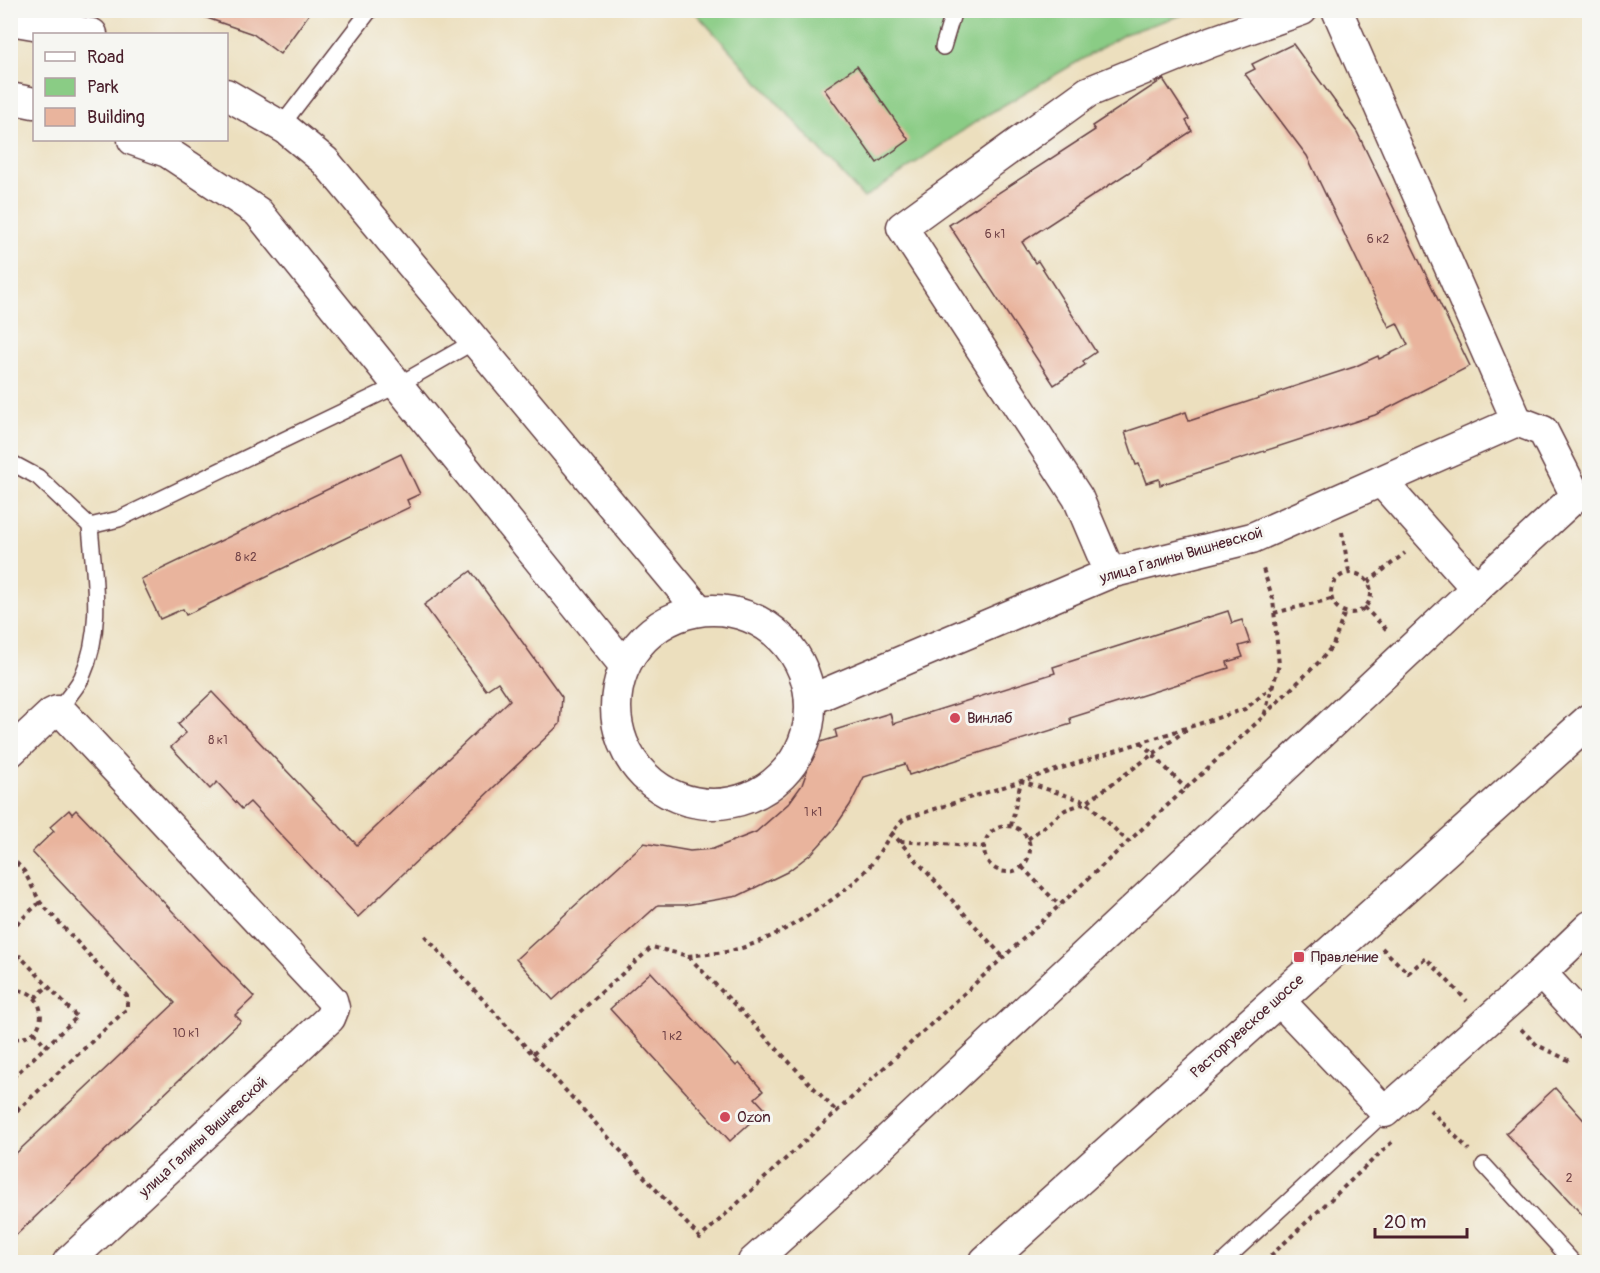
<svg xmlns="http://www.w3.org/2000/svg" width="1600" height="1273" font-family="Pangolin,sans-serif">
  <style>
    .green { fill: #8acc85; stroke: #6a7658; stroke-width: 1.5 }
    .building { fill: #e9b49d }
    .lines { fill: none; stroke-linecap: round; stroke-linejoin: round }
    .service-casing { stroke: #623c41; stroke-width: 18 }
    .minor-casing { stroke: #623c41; stroke-width: 33 }
    .secondary-casing { stroke: #623c41; stroke-width: 36 }
    .path { stroke: #623c41; stroke-width: 4; stroke-dasharray: 4.5 4.5; stroke-linecap: butt }
    .service { stroke: #fff; stroke-width: 15 }
    .minor { stroke: #fff; stroke-width: 30 }
    .secondary { stroke: #fff; stroke-width: 33 }
    .poi-dot { fill: #d1495b; stroke: #f6f6f2; stroke-width: 2 }
    .labels { text-anchor: middle; stroke-width: 6; stroke-linejoin: round; paint-order: stroke }
    .number-label { font-size: 12px; fill: #724448 }
    .street-label { font-size: 15px; fill: #4a1f2b; stroke: #f6f6f2 }
    .poi-label { font-size: 15px; fill: #4a1f2b; stroke: #f6f6f2; text-anchor: start }
  </style>
  <rect width="100%" height="100%" fill="#f6f6f2"/>
  <filter id="ink" filterUnits="userSpaceOnUse"><feTurbulence type="fractalNoise" baseFrequency=".0167" numOctaves="2"/><feDisplacementMap in="SourceGraphic" scale="12" xChannelSelector="R" yChannelSelector="G"/><feConvolveMatrix kernelMatrix="1 2 1 2 8 2 1 2 1" color-interpolation-filters="sRGB"/></filter>
  <filter id="wash" filterUnits="userSpaceOnUse"><feTurbulence type="fractalNoise" baseFrequency=".008" numOctaves="4" result="noise"/><feDisplacementMap in="SourceGraphic" scale="24" xChannelSelector="R" yChannelSelector="G"/><feGaussianBlur stdDeviation="1.35" result="paint"/><feColorMatrix in="noise" values="0 0 0 0 0 0 0 0 0 0 0 0 0 0 0 0 0 1.4 0 .05"/><feComposite in="paint" operator="in"/></filter>
  <g filter="url(#wash)">
    <rect width="100%" height="100%" fill="#ecdfbe"/>
    <polygon class="green" points="694,11 1194,11 1125,34 980,119 864,198"/>
    <g id="blocks">
      <g class="building">
        <polygon points="184,10 312,10 280,54 253,34"/>
        <polygon points="884,10 899,10 897,15"/>
        <polygon points="1293,44 1357,132 1470,366 1375,415 1160,485 1159,479 1146,483 1139,464 1136,465 1125,432 1186,412 1189,421 1354,367 1378,356 1379,359 1408,345 1397,323 1389,327 1307,156 1245,74 1255,69 1252,64"/>
        <polygon points="857,66 909,140 877,163 824,89"/>
        <polygon points="1163,79 1189,119 1186,121 1192,131 1022,242 1035,263 1038,261 1096,352 1083,361 1085,365 1054,385 949,225 1095,130 1092,126"/>
        <polygon points="401,454 420,494 407,500 410,507 186,615 183,609 160,619 141,579"/>
        <polygon points="471,571 562,697 560,724 358,917 250,802 242,809 217,782 210,789 171,747 186,733 178,724 212,692 357,845 510,700 498,682 486,690 424,605"/>
        <polygon points="1228,611 1232,623 1242,620 1250,643 1239,646 1243,657 1227,662 1229,668 1070,718 1071,724 909,775 905,764 864,777 850,805 833,830 812,853 787,872 738,896 685,905 658,905 553,1000 516,959 644,843 690,851 713,849 756,832 789,803 802,785 817,743 837,737 835,730 890,713 893,724 1055,673 1053,667"/>
        <polygon points="69,810 72,814 76,810 254,997 235,1015 241,1021 12,1239 10,1159 175,1003 32,852 54,831 50,827"/>
        <polygon points="651,972 736,1066 739,1063 763,1091 755,1098 765,1109 730,1141 610,1009"/>
        <polygon points="1555,1088 1590,1127 1590,1223 1506,1133"/>
      </g>
    </g>
  </g>
  <g filter="url(#ink)">
    <use href="#blocks" fill-opacity="0" stroke="#623c41" stroke-width="1.5"/>
    <g class="lines">
      <defs>
        <g id="service">
          <polyline points="943,47 954,10"/>
          <polyline points="281,126 370,10"/>
          <polyline points="10,462 38,477 90,526 119,519 398,385 475,341"/>
          <path d="M57,711C65,701 76,689 82,677C104,628 94,577 90,526"/>
          <polyline points="1484,1165 1573,1262"/>
          <polyline points="1223,1262 1385,1112"/>
        </g>
        <g id="minor">
          <polyline points="1337,10 1517,421 1543,431 1576,496 1476,588"/>
          <polyline points="10,20 92,34"/>
          <polyline points="226,94 286,129 325,161 699,610"/>
          <polyline points="10,98 34,103"/>
          <polyline points="133,140 167,152 258,212 624,665"/>
          <polyline points="1110,573 1078,498 902,227 1088,92 1211,42 1302,10"/>
          <circle cx="713" cy="707" r="97"/>
          <polyline points="810,700 1110,573 1252,538 1517,421"/>
          <polyline points="10,752 51,714 57,711 64,714 332,1000 334,1008 330,1018 68,1262"/>
          <polyline points="1541,973 1590,1026"/>
          <polyline points="1278,999 1385,1112 1541,973 1590,926"/>
          <polyline points="753,1262 868,1158 1476,588 1381,481"/>
        </g>
        <polyline id="secondary" points="986,1262 1590,720"/>
      </defs>
      <use href="#service" class="service-casing"/>
      <use href="#minor" class="minor-casing"/>
      <use href="#secondary" class="secondary-casing"/>
      <g class="path">
        <polyline points="1342,532 1349,572"/>
        <circle cx="1351" cy="593" r="20"/>
        <polyline points="1368,582 1405,553"/>
        <polyline points="1364,607 1388,631"/>
        <polyline points="1274,613 1331,599"/>
        <polyline points="1264,715 1321,660 1333,645 1345,612"/>
        <polyline points="1141,742 1186,789"/>
        <circle cx="1007" cy="849" r="23"/>
        <polyline points="1011,826 1021,781 1087,802 1189,728"/>
        <polyline points="891,832 1004,958"/>
        <polyline points="1028,839 1065,810 1087,802 1128,842"/>
        <polyline points="900,841 984,847"/>
        <polyline points="10,856 24,871 40,902 127,996 127,1009 10,1117"/>
        <polyline points="1022,867 1060,906"/>
        <polyline points="10,930 40,902"/>
        <polyline points="425,936 700,1238 1264,716 1279,665 1273,599 1262,566"/>
        <polyline points="1382,948 1408,973 1426,958 1467,1001"/>
        <path d="M688,956C703,954 719,954 734,950C774,941 842,898 869,867C882,851 889,833 904,819L1245,709L1272,687"/>
        <polyline points="10,964 20,956 77,1017 10,1080"/>
        <path d="M10,992C46,980 56,1044 10,1038"/>
        <polyline points="35,998 48,986"/>
        <polyline points="1521,1029 1537,1045 1572,1062"/>
        <polyline points="34,1032 46,1046"/>
        <polyline points="533,1054 652,947 688,956 837,1112"/>
        <polyline points="10,1069 16,1075"/>
        <polyline points="10,1100 19,1109"/>
        <polyline points="1430,1110 1469,1150"/>
        <polyline points="1264,1262 1393,1141"/>
      </g>
      <use href="#service" class="service"/>
      <use href="#minor" class="minor"/>
      <use href="#secondary" class="secondary"/>
    </g>
  </g>
  <g class="poi-dot">
    <circle cx="955" cy="718" r="6"/>
    <rect x="1293" y="951" width="12" height="12" rx="3"/>
    <circle cx="725" cy="1117" r="6"/>
  </g>
  <g class="labels">
    <g class="number-label">
      <text x="995" y="238">6 к1</text>
      <text x="1378" y="243">6 к2</text>
      <text x="246" y="561">8 к2</text>
      <text x="218" y="744">8 к1</text>
      <text x="813" y="816">1 к1</text>
      <text x="186" y="1037">10 к1</text>
      <text x="672" y="1040">1 к2</text>
      <text x="1569" y="1182">2</text>
    </g>
    <g class="street-label">
      <text transform="translate(1181 555) rotate(-16)" y="5">улица Галины Вишневской</text>
      <text transform="translate(1247 1026) rotate(-42)" y="5">Расторгуевское шоссе</text>
      <text transform="translate(203 1137) rotate(-43)" y="5">улица Галины Вишневской</text>
    </g>
    <g class="poi-label">
      <text x="967" y="723">Винлаб</text>
      <text x="1311" y="962">Правление</text>
      <text x="737" y="1122">Ozon</text>
    </g>
  </g>
  <rect width="1600" height="1273" fill="none" stroke="#f6f6f2" stroke-width="36"/>
  <rect x="33" y="33" width="195" height="108" fill="#f6f6f2" stroke="#b1a0a2" stroke-width="1.5"/>
  <rect x="45" y="52" width="30" height="9" fill="#ffffff" stroke="#b1a0a2" stroke-width="1.5"/>
  <text x="87" y="63" font-size="18" fill="#4a1f2b">Road</text>
  <rect x="45" y="78" width="30" height="18" fill="#8acc85" stroke="#b1a0a2" stroke-width="1.5"/>
  <text x="87" y="93" font-size="18" fill="#4a1f2b">Park</text>
  <rect x="45" y="108" width="30" height="18" fill="#e9b49d" stroke="#b1a0a2" stroke-width="1.5"/>
  <text x="87" y="123" font-size="18" fill="#4a1f2b">Building</text>
  <path d="M1375 1228v9h92v-9" fill="none" stroke="#4a1f2b" stroke-width="3"/>
  <text x="1384" y="1228" font-size="18" fill="#4a1f2b" stroke="#f6f6f2" stroke-width="4.5" paint-order="stroke">20 m</text>
</svg>
